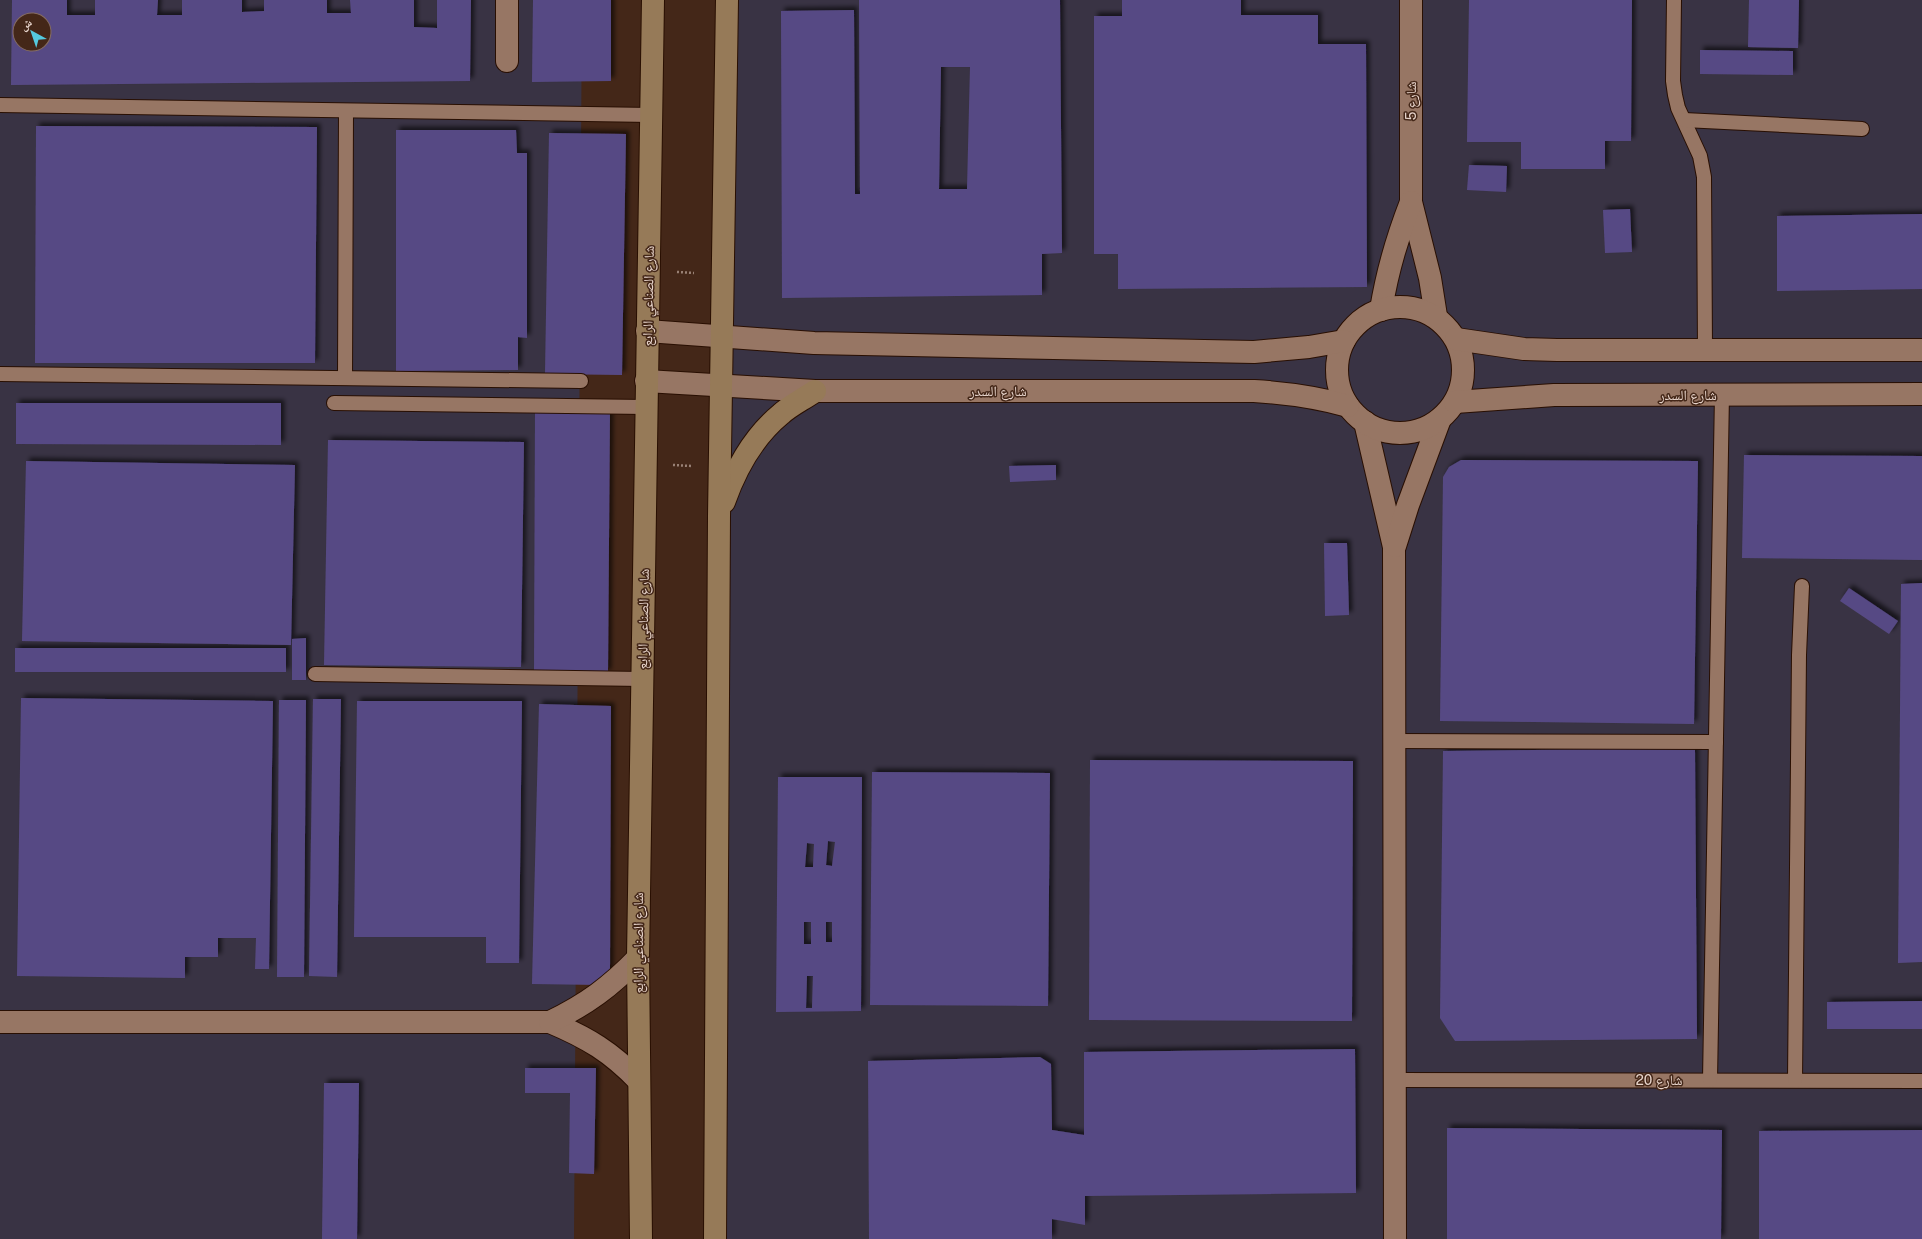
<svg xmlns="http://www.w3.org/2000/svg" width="1922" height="1239" font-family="'Public Sans','Noto Naskh Arabic',sans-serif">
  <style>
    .industrial { fill: #393344; fill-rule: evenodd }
    .building { fill: #574a84; fill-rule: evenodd; filter: url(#shadow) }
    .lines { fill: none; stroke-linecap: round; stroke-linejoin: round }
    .service-casing { stroke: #290f02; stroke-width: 16 }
    .minor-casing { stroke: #290f02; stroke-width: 24 }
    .tertiary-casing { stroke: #290f02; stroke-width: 24 }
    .secondary-casing { stroke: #290f02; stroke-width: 24 }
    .path { stroke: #9a8276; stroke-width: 2.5; stroke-dasharray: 2 2; stroke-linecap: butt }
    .service { stroke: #977664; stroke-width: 14 }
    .minor { stroke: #977664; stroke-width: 22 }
    .tertiary { stroke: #977664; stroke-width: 22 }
    .secondary { stroke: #967a58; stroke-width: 22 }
    .labels { text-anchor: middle; stroke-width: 3; stroke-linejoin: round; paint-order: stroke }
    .street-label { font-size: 14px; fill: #e7d4cb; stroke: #442718 }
  </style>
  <defs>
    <filter id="shadow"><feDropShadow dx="3.5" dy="-3.5" stdDeviation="2" flood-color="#0009"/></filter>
  </defs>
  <rect width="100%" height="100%" fill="#442718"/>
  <g class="industrial">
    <path d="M0,0H582L574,1239H0ZM20,20H44V44H20Z"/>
    <polygon points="725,0 1922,0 1922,1239 722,1239"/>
  </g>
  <g class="building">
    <path d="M12,0H67V15H95V0H158L157,15H182V0H242V12L264,11V0H327V13H351L350,0H414V27L437,28V0H471L470,81L11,85ZM20,20H44V44H20Z"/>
    <polygon points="533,0 611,0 611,81 532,82"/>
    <path d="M859,0H1060L1062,253L1042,254V295L782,298L781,11L854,10L855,194H860ZM941,67H970L967,189H939Z"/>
    <polygon points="1122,0 1241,0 1241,15 1318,15 1318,44 1366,44 1367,287 1118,289 1118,254 1094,254 1094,16 1122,16"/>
    <polygon points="1469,0 1632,0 1631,141 1605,141 1605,169 1521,169 1521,142 1467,142"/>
    <polygon points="1749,0 1799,0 1798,48 1748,47"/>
    <polygon points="1700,50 1793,51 1793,75 1700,74"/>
    <polygon points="36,126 317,127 315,363 35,363"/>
    <polygon points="396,130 516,130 517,153 527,153 527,338 518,337 518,370 396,371"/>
    <polygon points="549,133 626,134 622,375 545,374"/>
    <polygon points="1469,165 1507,166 1506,192 1467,190"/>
    <polygon points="1630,209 1632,252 1605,253 1603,210"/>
    <polygon points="1922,214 1922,289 1777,291 1777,216"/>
    <polygon points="16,403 281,403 281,445 16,444"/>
    <polygon points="535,410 610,410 608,673 534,673"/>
    <polygon points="328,440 524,442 521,667 324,665"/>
    <polygon points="1744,455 1922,456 1922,560 1742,558"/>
    <polygon points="1461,460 1698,461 1694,724 1440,721 1443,477 1449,467"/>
    <polygon points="26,461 295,465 291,645 22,641"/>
    <polygon points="1056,465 1056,480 1010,482 1009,466"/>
    <polygon points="1324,543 1347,543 1349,615 1325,616"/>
    <polygon points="1922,583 1922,962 1898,963 1901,584"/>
    <polygon points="1849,588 1898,621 1889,634 1840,601"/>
    <polygon points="306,638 306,680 292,680 292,639"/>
    <rect x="15" y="648" width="271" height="24"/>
    <polygon points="21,698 273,701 269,969 255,969 256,938 218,938 218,957 185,957 185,978 17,976"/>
    <polygon points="313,699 341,699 337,977 309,976"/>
    <polygon points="279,700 306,700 304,977 277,977"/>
    <polygon points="357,701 522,701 519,963 486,963 486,937 354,937"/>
    <polygon points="539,704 611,706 610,974 600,985 532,984"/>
    <polygon points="1695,748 1697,1039 1455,1041 1440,1018 1443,751"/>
    <polygon points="1090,760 1353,761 1352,1021 1089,1020"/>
    <polygon points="872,772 1050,773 1048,1006 870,1005"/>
    <path d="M778,777H862L861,1011L776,1012ZM828,841L835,842L832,866L826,865ZM807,843L814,844L813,867H805ZM804,922H811V944H804ZM826,922H832V942H826ZM807,976H813L812,1008H806Z"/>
    <polygon points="1922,1001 1922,1029 1827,1029 1827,1002"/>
    <polygon points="1355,1049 1356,1193 1085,1196 1085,1225 1052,1219 1052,1239 869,1239 868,1061 1040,1057 1051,1064 1052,1130 1084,1135 1084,1052"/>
    <polygon points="525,1068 596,1068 594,1174 569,1173 570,1093 525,1093"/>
    <polygon points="324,1083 359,1083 357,1239 322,1239"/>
    <polygon points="1447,1128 1722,1130 1721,1239 1447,1239"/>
    <polygon points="1922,1130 1922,1239 1759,1239 1759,1131"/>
  </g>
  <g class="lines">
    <defs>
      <g id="service">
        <polyline points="1674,0 1673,81 1675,95 1678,108 1700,156 1704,177 1705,349"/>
        <polyline points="0,105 651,115"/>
        <polyline points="1684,120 1862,129"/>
        <polyline points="0,374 581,381"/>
        <polyline points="345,378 346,111"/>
        <polyline points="334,403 646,407"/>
        <polyline points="315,674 642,679"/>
        <polyline points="1395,741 1716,742"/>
        <polyline points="1396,1080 1922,1081"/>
        <polyline points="1710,1080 1722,394"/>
        <polyline points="1795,1080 1799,655 1802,586"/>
      </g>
      <g id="minor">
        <polyline points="507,0 507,61"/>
        <polyline points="1411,0 1411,202 1430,278 1436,316"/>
        <path d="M1381,310C1387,272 1397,238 1411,202"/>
        <polyline points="1365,422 1394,547 1395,1239"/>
        <polyline points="1395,546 1408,505 1440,419"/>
        <path d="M0,1022H550C588,1038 611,1052 639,1081"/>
        <path d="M550,1022C587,1004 610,987 638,958"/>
      </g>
      <g id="tertiary">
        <circle cx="1400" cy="370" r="63"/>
        <polyline points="647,331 814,343 1254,352 1309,347 1344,341"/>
        <polyline points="1456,339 1524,349 1557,350 1922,350"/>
        <path d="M646,381L815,391H1254C1286,393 1317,397 1348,406"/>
        <polyline points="1455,402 1554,395 1922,394"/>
      </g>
      <g id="secondary">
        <path d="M724,502C736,468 753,437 781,414C791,405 804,399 815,391"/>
        <polyline points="641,1239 638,958 653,0"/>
        <polyline points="715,1239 719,516 727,0"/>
      </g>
    </defs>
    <use href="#service" class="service-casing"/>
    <use href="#minor" class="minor-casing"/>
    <use href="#tertiary" class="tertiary-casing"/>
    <use href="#secondary" class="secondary-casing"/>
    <g class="path">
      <polyline points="677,272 694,273"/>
      <polyline points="673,465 692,466"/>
    </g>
    <use href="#service" class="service"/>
    <use href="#minor" class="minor"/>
    <use href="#tertiary" class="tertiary"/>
    <use href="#secondary" class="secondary"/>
  </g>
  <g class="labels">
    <g class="street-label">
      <text transform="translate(1411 101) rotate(-90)" y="5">شارع 5</text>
      <text transform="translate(648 296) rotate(-89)" y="5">شارع الصناعي الرابع</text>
      <text x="998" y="396">شارع السدر</text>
      <text x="1688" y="400">شارع السدر</text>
      <text transform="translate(643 619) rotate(-89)" y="5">شارع الصناعي الرابع</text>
      <text transform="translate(638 943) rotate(-90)" y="5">شارع الصناعي الرابع</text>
      <text x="1659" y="1085">شارع 20</text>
    </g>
  </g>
  <g transform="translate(32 32) rotate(320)"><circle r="19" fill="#442718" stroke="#856c60"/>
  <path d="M0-3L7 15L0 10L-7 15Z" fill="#55cade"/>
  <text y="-6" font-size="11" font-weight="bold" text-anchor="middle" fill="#e7d4cb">ش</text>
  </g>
</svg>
